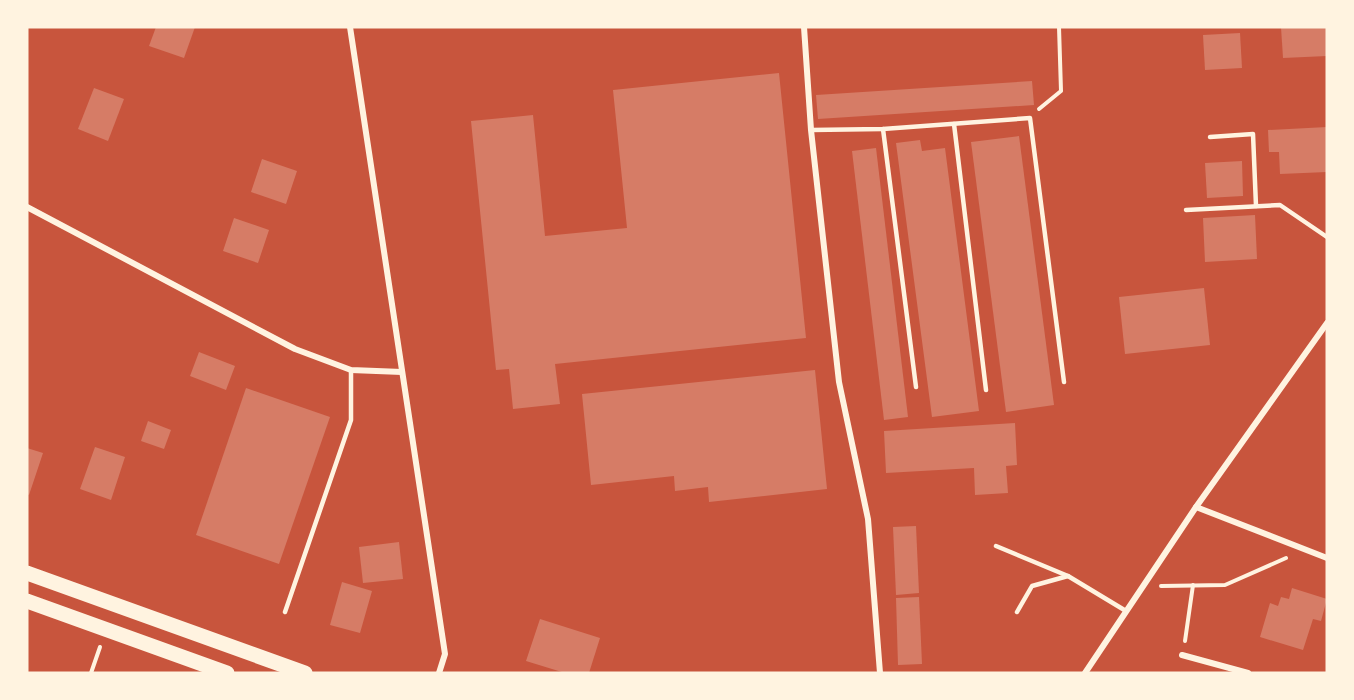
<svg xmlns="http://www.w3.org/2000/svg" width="1354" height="700" font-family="'Crimson Pro',serif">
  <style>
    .building { fill: #d67c66 }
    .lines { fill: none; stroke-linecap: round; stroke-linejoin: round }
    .path { stroke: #fff3e0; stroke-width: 4 }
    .service { stroke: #fff3e0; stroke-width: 4.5 }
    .minor { stroke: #fff3e0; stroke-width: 6 }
    .primary { stroke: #fff3e0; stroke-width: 15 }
  </style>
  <rect width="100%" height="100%" fill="#c8553d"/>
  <g class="building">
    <polygon points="156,27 195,27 184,58 149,46"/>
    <polygon points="1281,27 1327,27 1327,56 1283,58"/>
    <polygon points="1240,33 1242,68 1205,70 1203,35"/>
    <polygon points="779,73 806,338 555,364 560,404 513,409 509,369 496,370 471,121 533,115 545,236 627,228 613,90"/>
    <polygon points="1032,81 1034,105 818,119 816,95"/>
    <polygon points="94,88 124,99 108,141 78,129"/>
    <polygon points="1327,127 1327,172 1280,174 1279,152 1269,152 1268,130"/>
    <polygon points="1019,136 1054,405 1006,412 971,142"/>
    <polygon points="920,140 922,151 945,148 979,411 932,417 896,143"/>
    <polygon points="876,148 908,417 884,420 852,151"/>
    <polygon points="262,159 297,171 286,204 251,192"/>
    <polygon points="1242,161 1243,196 1207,198 1205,163"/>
    <polygon points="1255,215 1257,259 1205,262 1203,218"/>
    <polygon points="234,218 269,230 258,263 223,251"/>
    <polygon points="1204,288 1210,345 1125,354 1119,297"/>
    <polygon points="199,352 235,366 226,390 190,376"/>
    <polygon points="815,370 827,489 709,502 708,487 675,491 674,476 591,485 582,394"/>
    <polygon points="246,388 330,417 279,564 196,535"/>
    <polygon points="148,421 171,430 164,449 141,441"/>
    <polygon points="1015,423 1017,465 1006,466 1008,493 975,495 974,468 886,473 884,431"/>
    <polygon points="95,447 125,457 111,500 80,489"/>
    <polygon points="27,448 43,453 29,495 27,494"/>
    <polygon points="916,526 919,593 896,595 893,527"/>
    <polygon points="399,542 403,579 363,583 359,547"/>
    <polygon points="342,582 372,591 360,633 330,625"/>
    <polygon points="1292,588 1327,599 1321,621 1313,619 1303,650 1260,637 1270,603 1278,606 1281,597 1289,599"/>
    <polygon points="919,597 922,664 898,665 896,598"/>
    <polygon points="540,619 600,638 589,673 565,673 526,661"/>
  </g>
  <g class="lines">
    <g class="path">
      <polyline points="1039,109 1061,91 1059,27"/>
      <polyline points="1161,586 1225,585 1286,558"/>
      <polyline points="1185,641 1193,585"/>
      <polyline points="91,673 100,647"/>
    </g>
    <g class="service">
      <polyline points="954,124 986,390"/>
      <polyline points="883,129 916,387"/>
      <polyline points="811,130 883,129 1030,118 1064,382"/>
      <polyline points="1210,137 1253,134 1256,206"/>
      <polyline points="1186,210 1280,205 1327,237"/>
      <polyline points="996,546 1068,576 1126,611"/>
      <polyline points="285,612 351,420 351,370"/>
      <polyline points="1017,612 1032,586 1068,576"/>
    </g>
    <g class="minor">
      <polyline points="350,27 445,654 439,673"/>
      <polyline points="804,27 811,130 839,382 868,519 880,673"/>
      <polyline points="27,207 295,349 351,370 402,372"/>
      <polyline points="1196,507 1327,558"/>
      <polyline points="1182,655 1248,673"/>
      <polyline points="1085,673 1196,507 1327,323"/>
    </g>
    <g class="primary">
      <polyline points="27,573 305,673"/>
      <polyline points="27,601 227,673"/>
    </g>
  </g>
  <rect width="1354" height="700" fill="none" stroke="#fff3e0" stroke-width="57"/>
</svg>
